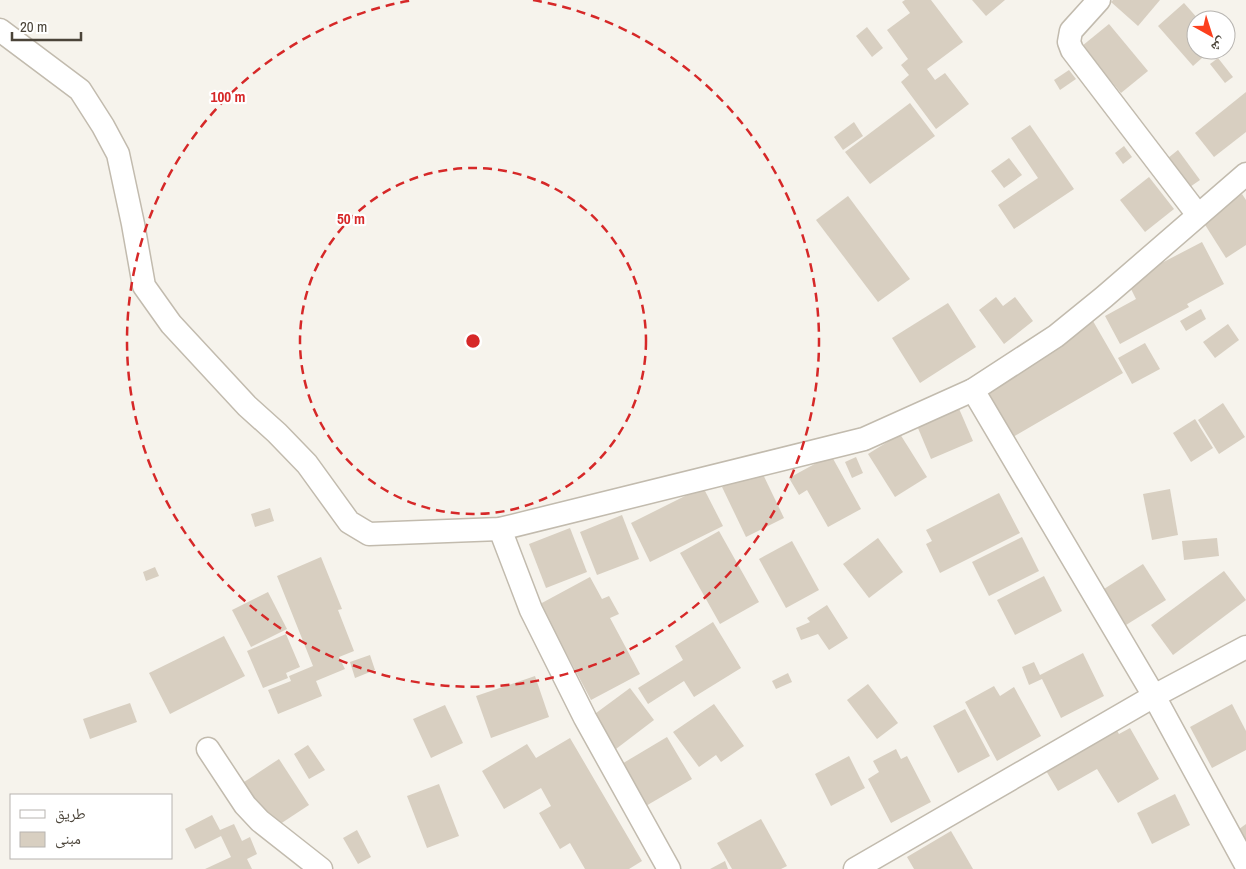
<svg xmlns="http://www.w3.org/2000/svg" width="1246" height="869" font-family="'Archivo Narrow','Noto Naskh Arabic',sans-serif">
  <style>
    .building { fill: #d8cfc1 }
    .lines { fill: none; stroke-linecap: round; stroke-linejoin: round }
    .street-casing { stroke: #c2bbae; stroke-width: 25 }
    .street { stroke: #fff; stroke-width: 22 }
    .ring { fill: none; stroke: #d62828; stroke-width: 2.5; stroke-dasharray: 9 6 }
    .centre { fill: #d62828; stroke: #fff; stroke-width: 2.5 }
    .ring-label { font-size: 15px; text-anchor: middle; font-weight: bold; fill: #d62828; stroke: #fff; stroke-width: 4.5; stroke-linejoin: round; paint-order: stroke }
  </style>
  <rect width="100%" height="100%" fill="#f6f3ec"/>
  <g class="building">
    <polygon points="905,0 931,0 963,42 927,69 935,80 945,73 969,104 936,129 901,82 909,75 901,65 908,59 887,30 910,13 902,2"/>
    <polygon points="972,0 1005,0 986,16"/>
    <polygon points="1113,0 1160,0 1138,26 1111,2"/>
    <polygon points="1184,3 1199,20 1196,20 1196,50 1211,50 1193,66 1158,26"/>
    <polygon points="1109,24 1148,71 1121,93 1082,46"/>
    <polygon points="867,27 883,48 872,57 856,36"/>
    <polygon points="1218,58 1233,77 1225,83 1210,64"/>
    <polygon points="1069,70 1076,79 1060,90 1054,80"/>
    <polygon points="1246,92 1246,132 1214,157 1195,133"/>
    <polygon points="910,103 935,136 870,184 845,152"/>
    <polygon points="854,122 863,136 843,150 834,137"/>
    <polygon points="1030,125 1074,189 1014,229 998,205 1038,178 1011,138"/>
    <polygon points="1124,146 1132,157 1123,164 1115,153"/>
    <polygon points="1178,150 1200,180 1184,191 1163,162"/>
    <polygon points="1009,158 1022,175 1004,188 991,171"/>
    <polygon points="1149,177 1174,209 1145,232 1120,200"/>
    <polygon points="1242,194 1246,200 1246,245 1226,258 1202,220"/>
    <polygon points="848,196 910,279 878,302 816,220"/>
    <polygon points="1202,242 1224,284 1187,304 1189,307 1120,344 1105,316 1136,299 1127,281"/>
    <polygon points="996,297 1003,306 1015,297 1033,321 1004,344 979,310"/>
    <polygon points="948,303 976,347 920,383 892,338"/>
    <polygon points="1201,309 1206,319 1186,331 1180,321"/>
    <polygon points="1093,321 1123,373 1013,437 986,390 1057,349 1053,344"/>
    <polygon points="1228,324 1239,340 1215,358 1203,342"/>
    <polygon points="1145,343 1160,369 1132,384 1118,358"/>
    <polygon points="1223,403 1245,437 1219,454 1198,420"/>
    <polygon points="957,404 973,441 931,459 915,421"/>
    <polygon points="1195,419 1213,448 1191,462 1173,433"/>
    <polygon points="900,434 927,477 895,497 868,454"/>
    <polygon points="831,455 861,509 828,527 807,490 799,495 789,478"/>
    <polygon points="856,457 863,473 852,478 845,462"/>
    <polygon points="760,468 784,518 746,537 722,487"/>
    <polygon points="703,487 723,526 650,562 631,523"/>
    <polygon points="1170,489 1178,535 1152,540 1143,494"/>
    <polygon points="999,493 1020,533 940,573 926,544 932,541 926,530"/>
    <polygon points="270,508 274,521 255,527 251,514"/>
    <polygon points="622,515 639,559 597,575 580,532"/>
    <polygon points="570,528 587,572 546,588 529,544"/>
    <polygon points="719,531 759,602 720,624 680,553"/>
    <polygon points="1022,537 1039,571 989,596 972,562"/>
    <polygon points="878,538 903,572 869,598 843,564"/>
    <polygon points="1217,538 1219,556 1184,560 1182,541"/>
    <polygon points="792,541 819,590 786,608 759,559"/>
    <polygon points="321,557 342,609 338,610 354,651 339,657 345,669 316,681 322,696 278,714 268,690 291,681 289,676 313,666 277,576"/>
    <polygon points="1143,564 1166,600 1126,625 1104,589"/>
    <polygon points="155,567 159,576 146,581 143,572"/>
    <polygon points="1224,571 1246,600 1173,655 1151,625"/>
    <polygon points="1044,576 1062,611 1015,635 997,600"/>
    <polygon points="590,577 602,599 609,596 619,614 610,618 640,674 591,700 540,604"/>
    <polygon points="268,592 287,629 251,647 232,610"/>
    <polygon points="827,605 848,638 829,650 818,634 801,640 796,628 810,622 807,618"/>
    <polygon points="713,622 741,668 694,697 684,681 648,704 638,688 683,660 675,646"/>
    <polygon points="286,634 300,667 286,673 288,678 263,688 247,651"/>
    <polygon points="224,636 245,676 170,714 149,673"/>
    <polygon points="1083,653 1104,696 1061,718 1042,679 1029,685 1022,667 1034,662 1040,675"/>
    <polygon points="370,655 375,670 355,678 350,662"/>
    <polygon points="788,673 792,682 776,689 772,681"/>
    <polygon points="535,676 549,717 491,738 476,696"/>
    <polygon points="868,684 898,723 877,739 847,700"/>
    <polygon points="994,686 1000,696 1014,687 1041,736 997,761 965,702"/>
    <polygon points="630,688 654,720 612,752 588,719"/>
    <polygon points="130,703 137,722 90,739 83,719"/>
    <polygon points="714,704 744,746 721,762 716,755 699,767 673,732"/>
    <polygon points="1232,704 1246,731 1246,750 1212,768 1190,727"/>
    <polygon points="445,705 463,743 431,758 413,719"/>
    <polygon points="965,709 990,756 958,773 933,726"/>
    <polygon points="1112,722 1119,734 1130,728 1159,779 1118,803 1097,769 1058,791 1045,769"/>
    <polygon points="667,737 692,779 639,810 615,768"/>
    <polygon points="570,738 642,861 629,869 585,869 570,843 560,849 539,813 551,806 541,788 504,809 482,771 527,744 536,758"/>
    <polygon points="308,745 325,770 309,779 294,754"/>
    <polygon points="896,749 901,759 907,756 931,802 891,823 868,779 879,772 873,761"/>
    <polygon points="849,756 865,788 831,806 815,774"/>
    <polygon points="279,759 309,805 271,830 241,784"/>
    <polygon points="439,784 459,836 427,848 407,796"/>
    <polygon points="1175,794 1190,825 1152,844 1137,813"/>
    <polygon points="212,815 220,830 234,824 242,841 250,837 257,854 247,859 252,869 205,869 231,857 221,836 195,849 185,829"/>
    <polygon points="761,819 787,866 781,869 732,869 717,843"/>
    <polygon points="1246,824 1246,856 1231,835"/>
    <polygon points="357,830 371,857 358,864 343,838"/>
    <polygon points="951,831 973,869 914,869 907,857"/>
    <polygon points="725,861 728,869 710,869"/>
  </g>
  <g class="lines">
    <defs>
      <g id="street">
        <polyline points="1099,0 1071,31 1069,42 1072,50 1198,215"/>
        <polyline points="0,30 80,90 103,126 118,154 133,224 144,286 171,324 247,406 277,433 307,464 349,522 369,534 500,529 864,439 973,390 1056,336 1104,297 1246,174"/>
        <polyline points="973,390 1154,696 1246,865"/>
        <polyline points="500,529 531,610 585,718 669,869"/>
        <polyline points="208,749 245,805 260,821 321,869"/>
        <polyline points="855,869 1154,696 1246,647"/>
      </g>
    </defs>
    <use href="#street" class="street-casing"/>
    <use href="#street" class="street"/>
  </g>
  <g class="ring">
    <circle cx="473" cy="341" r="173"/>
    <path d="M533 0A346 346 0 1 1 413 0"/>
  </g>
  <circle cx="473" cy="341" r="8" class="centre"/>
  <g class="ring-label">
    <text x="228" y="102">100 m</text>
    <text x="351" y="224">50 m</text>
  </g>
  <rect x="10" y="794" width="162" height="65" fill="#ffffff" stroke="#b7b4b0"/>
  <rect x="20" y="810" width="25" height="8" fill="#ffffff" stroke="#b7b4b0"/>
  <text x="55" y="819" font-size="15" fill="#4b4439">طريق</text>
  <rect x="20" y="832" width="25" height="15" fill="#d8cfc1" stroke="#b7b4b0"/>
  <text x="55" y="844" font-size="15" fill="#4b4439">مبنى</text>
  <g transform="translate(1211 35) rotate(141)"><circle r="24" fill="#ffffff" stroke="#b7b4b0"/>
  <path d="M0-4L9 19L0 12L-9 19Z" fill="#fc3f1d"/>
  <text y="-8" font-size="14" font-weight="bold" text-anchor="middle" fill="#4b4439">ش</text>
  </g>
  <path d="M12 32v8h69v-8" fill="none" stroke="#4b4439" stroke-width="2.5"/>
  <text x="20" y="32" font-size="15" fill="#4b4439" stroke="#ffffff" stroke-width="4" paint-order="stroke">20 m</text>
</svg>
